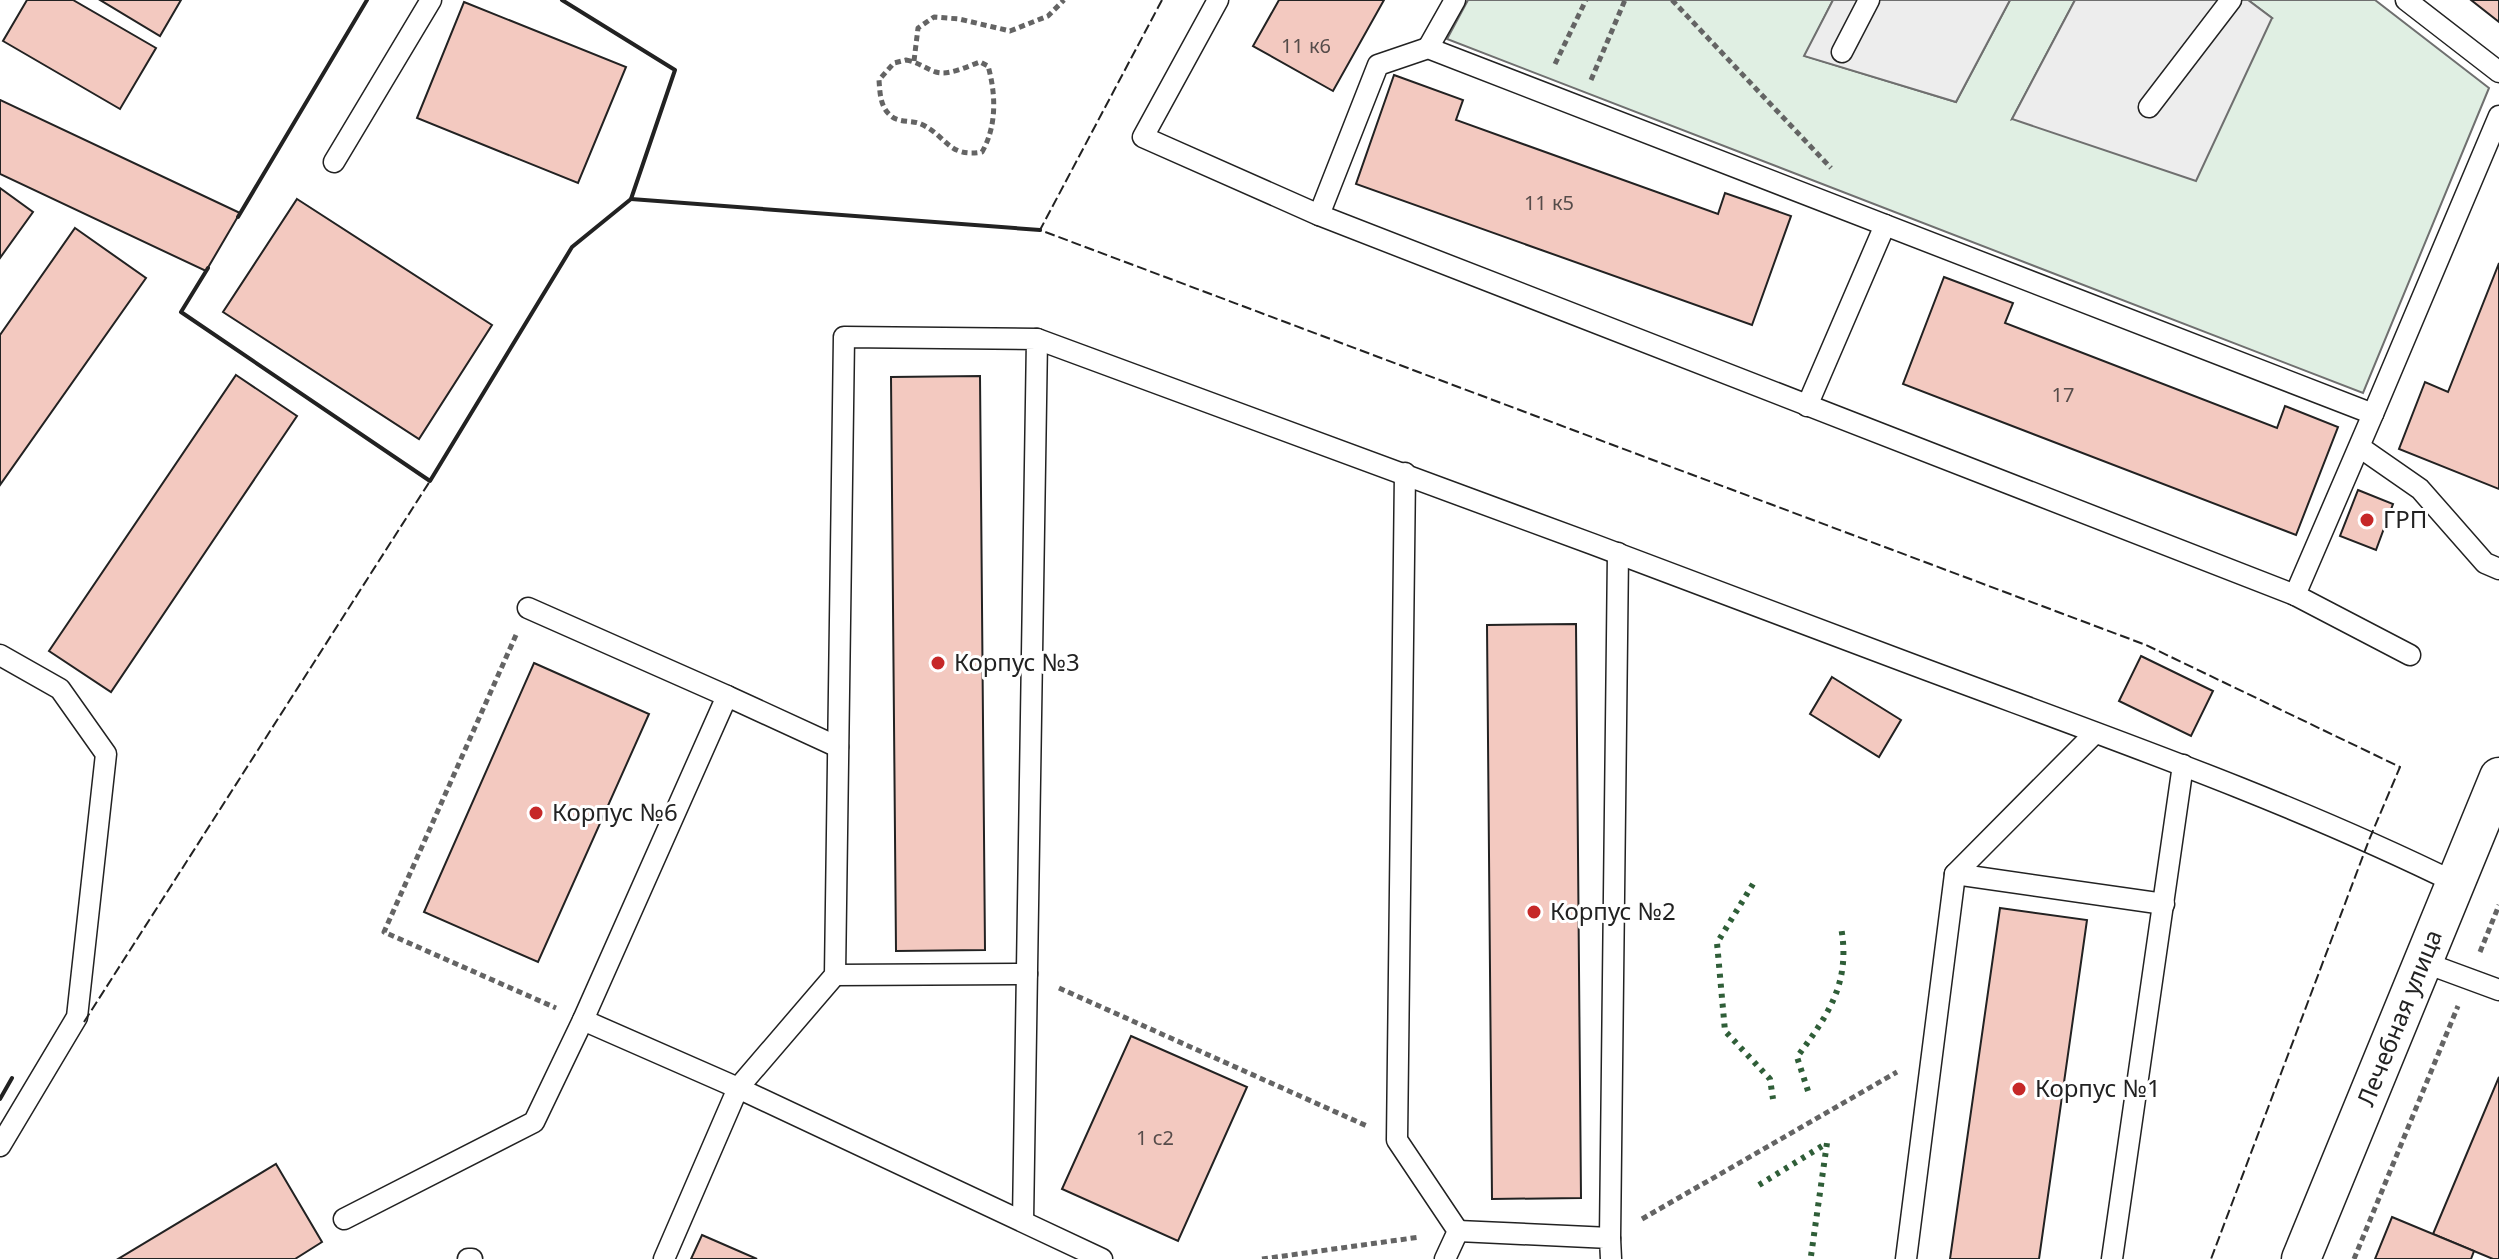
<svg xmlns="http://www.w3.org/2000/svg" width="2499" height="1259" font-family="'Noto Sans',sans-serif">
  <style>
    .green { fill: #e0efe3; stroke: #6f6f6f; stroke-width: 2 }
    .parking { fill: #ededed; stroke: #6f6f6f; stroke-width: 2 }
    .building { fill: #f3c9c0; stroke: #222; stroke-width: 2 }
    .lines { fill: none; stroke-linecap: round; stroke-linejoin: round }
    .lane-casing { stroke: #222; stroke-width: 23 }
    .street-casing { stroke: #222; stroke-width: 41 }
    .path { stroke: #646464; stroke-width: 5; stroke-dasharray: 6 4; stroke-linecap: butt }
    .lane { stroke: #fff; stroke-width: 20 }
    .street { stroke: #fff; stroke-width: 38 }
    .hedge { stroke: #2f5e38; stroke-width: 6; stroke-dasharray: 4 6; stroke-linecap: butt }
    .fence { stroke: #222; stroke-width: 2; stroke-dasharray: 10 4; stroke-linecap: butt }
    .wall { stroke: #222; stroke-width: 4 }
    .poi-dot { fill: #c62828; stroke: #fff; stroke-width: 3 }
    .labels { text-anchor: middle; stroke-width: 6; stroke-linejoin: round; paint-order: stroke }
    .number-label { font-size: 20px; fill: #564c4a }
    .poi-label { font-size: 24px; fill: #222; stroke: #fff; text-anchor: start }
    .street-label { font-size: 24px; fill: #222; stroke: #fff }
  </style>
  <rect width="100%" height="100%" fill="#fff"/>
  <polygon class="green" points="1468,0 1833,0 1805,56 1956,102 2010,0 2075,0 2012,119 2272,18 2248,0 2375,0 2489,88 2363,393 1447,39"/>
  <g class="parking">
    <polygon points="1833,0 2010,0 1956,102 1804,56"/>
    <polygon points="2075,0 2248,0 2272,18 2196,181 2012,119"/>
  </g>
  <g class="building">
    <polygon points="27,0 73,0 156,48 120,109 3,41"/>
    <polygon points="100,0 181,0 160,36"/>
    <polygon points="1279,0 1384,0 1333,91 1253,46"/>
    <polygon points="2471,0 2499,0 2499,22"/>
    <polygon points="464,2 626,67 578,183 417,118"/>
    <polygon points="1394,75 1463,100 1456,120 1718,214 1725,193 1791,216 1752,325 1356,184"/>
    <polygon points="0,100 240,213 206,271 0,174"/>
    <polygon points="0,188 33,212 0,258"/>
    <polygon points="297,199 492,325 419,439 223,312"/>
    <polygon points="75,228 146,278 0,485 0,335"/>
    <polygon points="2499,263 2499,489 2399,449 2425,382 2448,392"/>
    <polygon points="1944,277 2013,303 2005,323 2277,428 2285,406 2338,427 2296,535 1903,384"/>
    <polygon points="236,375 297,416 111,692 49,651"/>
    <polygon points="980,376 985,950 896,951 891,377"/>
    <polygon points="2358,490 2393,504 2376,550 2340,536"/>
    <polygon points="1576,624 1581,1198 1492,1199 1487,625"/>
    <polygon points="2141,656 2213,691 2191,736 2119,701"/>
    <polygon points="534,663 649,714 538,962 424,912"/>
    <polygon points="1832,677 1901,720 1879,757 1810,714"/>
    <polygon points="2000,908 2087,920 2039,1259 1950,1259"/>
    <polygon points="1131,1036 1247,1087 1178,1241 1062,1189"/>
    <polygon points="2499,1077 2499,1259 2493,1259 2433,1234"/>
    <polygon points="276,1164 322,1242 295,1259 118,1259"/>
    <polygon points="2392,1217 2474,1251 2471,1259 2375,1259"/>
    <polygon points="702,1235 757,1259 691,1259"/>
  </g>
  <g class="lines">
    <defs>
      <g id="lane">
        <polyline points="1218,0 1143,137 1319,215 2295,595 2410,655"/>
        <polyline points="2406,0 2499,72"/>
        <polyline points="1428,48 1455,0"/>
        <polyline points="1842,52 1869,0"/>
        <polyline points="2149,107 2231,0"/>
        <polyline points="334,162 431,0"/>
        <polyline points="1319,215 1378,65 1428,48 2373,414 2499,116"/>
        <path d="M1037,339C1326,444 1615,552 1903,661C2089,731 2277,795 2456,883"/>
        <polyline points="1807,406 1885,225"/>
        <polyline points="2361,448 2420,489 2485,563 2499,569"/>
        <polyline points="1405,473 1397,1140 1458,1231 1445,1259"/>
        <polyline points="2295,595 2373,414"/>
        <polyline points="0,655 60,689 106,754 77,1017 0,1146"/>
        <polyline points="727,696 838,747"/>
        <polyline points="1955,874 2164,904"/>
        <polyline points="2423,962 2499,990"/>
        <polyline points="835,975 1027,974"/>
        <polyline points="583,1020 738,1088 1102,1259"/>
        <polyline points="344,1219 534,1122 583,1020 727,696 528,608"/>
        <polyline points="1458,1231 1610,1238 1611,1259"/>
        <polyline points="1610,1238 1618,553"/>
        <polyline points="468,1259 472,1259"/>
        <polyline points="664,1259 738,1088 835,975 844,337 1037,339 1023,1221"/>
        <polyline points="1906,1259 1955,874 2095,733"/>
        <polyline points="2112,1259 2183,765"/>
      </g>
      <polyline id="street" points="2301,1259 2499,777"/>
    </defs>
    <use href="#lane" class="lane-casing"/>
    <use href="#street" class="street-casing"/>
    <g class="path">
      <polyline points="1672,0 1831,168"/>
      <path d="M906,60C918,62 926,69 936,72C949,76 968,66 980,62L988,66C996,94 997,126 982,152C948,158 947,136 921,124C912,120 899,123 891,116C880,107 880,93 879,80L894,63Z"/>
      <polyline points="914,61 918,28 934,17 959,19 1010,31 1048,16 1064,0"/>
      <polyline points="1555,64 1586,0"/>
      <polyline points="1591,80 1625,0"/>
      <polyline points="516,635 384,932 556,1008"/>
      <polyline points="2480,952 2499,905"/>
      <polyline points="1059,988 1367,1126"/>
      <polyline points="1642,1219 1897,1072"/>
      <polyline points="1262,1259 1420,1237"/>
      <polyline points="2354,1259 2458,1006"/>
    </g>
    <use href="#lane" class="lane"/>
    <use href="#street" class="street"/>
    <g class="hedge">
      <polyline points="1753,884 1717,943 1725,1031 1770,1079 1773,1099"/>
      <path d="M1808,1091L1797,1057C1829,1014 1851,982 1841,927"/>
      <polyline points="1759,1185 1827,1143 1811,1256"/>
    </g>
    <g class="fence">
      <polyline points="1162,0 1040,230 2146,645 2400,767 2369,840 2211,1259"/>
      <polyline points="84,1022 430,481"/>
    </g>
    <g class="wall">
      <polyline points="631,199 1040,230"/>
      <polyline points="238,217 367,0"/>
      <polyline points="208,268 181,312 430,481 572,247 631,199 675,70 562,0"/>
      <polyline points="0,1099 12,1078"/>
    </g>
  </g>
  <g class="poi-dot">
    <circle cx="2367" cy="520" r="8"/>
    <circle cx="938" cy="663" r="8"/>
    <circle cx="536" cy="813" r="8"/>
    <circle cx="1534" cy="912" r="8"/>
    <circle cx="2019" cy="1089" r="8"/>
  </g>
  <g class="labels">
    <g class="number-label">
      <text x="1306" y="53">11 к6</text>
      <text x="1549" y="210">11 к5</text>
      <text x="2063" y="402">17</text>
      <text x="1155" y="1145">1 с2</text>
    </g>
    <g class="poi-label">
      <text x="2383" y="528">ГРП</text>
      <text x="954" y="671">Корпус №3</text>
      <text x="552" y="821">Корпус №6</text>
      <text x="1550" y="920">Корпус №2</text>
      <text x="2035" y="1097">Корпус №1</text>
    </g>
    <g class="street-label">
      <text transform="translate(2400 1018) rotate(-68)" y="8">Лечебная улица</text>
    </g>
  </g>
</svg>
